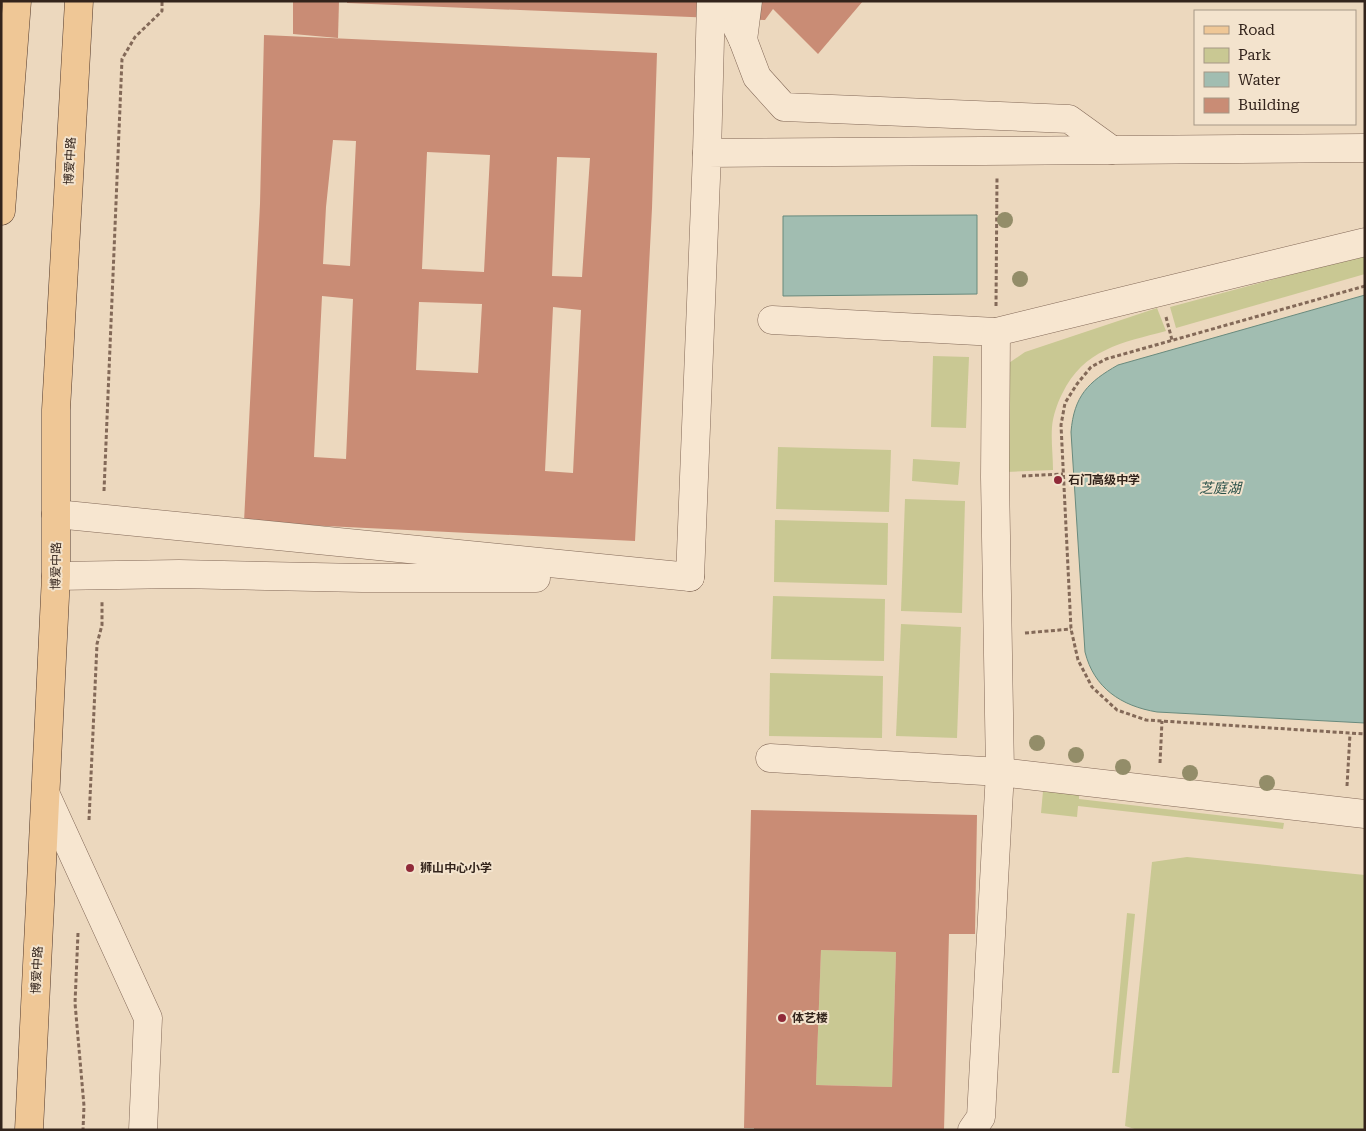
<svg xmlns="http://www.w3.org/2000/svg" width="1366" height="1131" font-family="'Roboto Serif','Noto Sans SC',serif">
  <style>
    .green { fill: #c9c893 }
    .water { fill: #a1bdb1; stroke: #698a7d }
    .building { fill: #c98c75; fill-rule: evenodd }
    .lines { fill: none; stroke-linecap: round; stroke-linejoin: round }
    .minor-casing { stroke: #836958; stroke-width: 29 }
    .major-casing { stroke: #50382c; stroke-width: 29 }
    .path { stroke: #836958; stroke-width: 3; stroke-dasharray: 4 2.5; stroke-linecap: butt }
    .minor { stroke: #f7e6d0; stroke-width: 28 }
    .major { stroke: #efc796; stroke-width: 28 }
    .tree { fill: #938d69 }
    .poi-dot { fill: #902a39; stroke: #f3e3cd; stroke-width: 2 }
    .labels { text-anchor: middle; stroke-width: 4; stroke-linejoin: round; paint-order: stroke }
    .street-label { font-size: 12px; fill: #33241c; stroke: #f3e3cd }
    .poi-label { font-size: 12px; font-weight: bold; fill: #33241c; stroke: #f3e3cd; text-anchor: start }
    .water-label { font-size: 14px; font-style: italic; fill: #2b524a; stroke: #f3e3cd }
  </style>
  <rect width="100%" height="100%" fill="#ecd8be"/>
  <g class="green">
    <polygon points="1365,255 1365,274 1176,328 1170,307"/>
    <path d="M1157,308L1166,331C1121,343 1084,349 1062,394C1057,404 1053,416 1052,427C1051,441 1053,456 1053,470L1006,472V365L1025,352Z"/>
    <polygon points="933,356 969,357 966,428 931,427"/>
    <polygon points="778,447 891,450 889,512 776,509"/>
    <polygon points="913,459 960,462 958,485 912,481"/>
    <polygon points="905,499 965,501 962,613 901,611"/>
    <polygon points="775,520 888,523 887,585 774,582"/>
    <polygon points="773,596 885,599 884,661 771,659"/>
    <polygon points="901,624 961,627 957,738 896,736"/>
    <polygon points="770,673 883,676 882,738 769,736"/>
    <polygon points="1043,791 1079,794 1079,799 1284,823 1283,829 1078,806 1077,817 1041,813"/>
    <polygon points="1187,857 1365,875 1365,1130 1138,1130 1125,1126 1152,862"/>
    <polygon points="1127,913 1135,914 1119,1073 1112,1073"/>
    <polygon points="821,950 896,952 892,1087 816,1085"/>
  </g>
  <g class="water">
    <polygon points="977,215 977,294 783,296 783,216"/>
    <path d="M1365,295V723L1157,712C1121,706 1094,688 1085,652L1071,432C1074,396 1088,382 1118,365Z"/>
  </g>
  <g class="building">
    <polygon points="293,1 339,1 338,38 293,34"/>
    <polygon points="347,1 863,1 818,54 773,9 765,20 347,3"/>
    <path d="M264,35L657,53L652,208L635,541L244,522L260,204ZM333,140L356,141L350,266L323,264L326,207ZM427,152L490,155L484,272L422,269ZM557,157L590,158L582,277L552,276ZM322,296L353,299L346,459L314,457ZM419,302L482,304L478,373L416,370ZM553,307L581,310L573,473L545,471Z"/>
    <path d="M751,810L977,815L975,934H949L944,1130H754V1128H744ZM821,950L896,952L892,1087L816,1085Z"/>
  </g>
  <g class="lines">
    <defs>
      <g id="minor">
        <polyline points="726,1 726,5 743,40 757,77 784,107 1069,119 1112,150"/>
        <polyline points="743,40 748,1"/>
        <polyline points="707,153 711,1"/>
        <polyline points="772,320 996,332"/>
        <polyline points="56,514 690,577"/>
        <polyline points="56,576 179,574 362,578 536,578"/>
        <polyline points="690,577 707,153 1365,148"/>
        <polyline points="770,758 1000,772 1365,814"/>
        <polyline points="46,795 148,1018 143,1130"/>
        <polyline points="972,1130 981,1117 1000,772 995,477 996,332 1365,242"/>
      </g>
      <g id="major">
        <polyline points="1,211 17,1"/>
        <polyline points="29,1130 56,576 56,410 79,1"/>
      </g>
    </defs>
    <use href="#minor" class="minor-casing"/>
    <use href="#major" class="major-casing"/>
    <g class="path">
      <polyline points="1365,286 1106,359 1091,367 1077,384 1065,403 1061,425 1071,629 1078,660 1092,687 1117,710 1146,720 1365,734"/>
      <polyline points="996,306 997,177"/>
      <polyline points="1166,317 1172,340"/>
      <polyline points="1022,476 1063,474"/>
      <polyline points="104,491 122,59 135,37 162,11 162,1"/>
      <polyline points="1025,633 1071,629"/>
      <polyline points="1160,763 1162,721"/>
      <polyline points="1347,786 1350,734"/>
      <polyline points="89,820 97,644 102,625 102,602"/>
      <polyline points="78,933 75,1003 84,1106 83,1130"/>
    </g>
    <use href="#minor" class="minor"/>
    <use href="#major" class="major"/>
  </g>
  <g class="tree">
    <circle cx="1005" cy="220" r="8"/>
    <circle cx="1020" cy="279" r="8"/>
    <circle cx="1037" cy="743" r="8"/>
    <circle cx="1076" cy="755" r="8"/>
    <circle cx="1123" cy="767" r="8"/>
    <circle cx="1190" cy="773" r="8"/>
    <circle cx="1267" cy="783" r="8"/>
  </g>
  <g class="poi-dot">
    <circle cx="1058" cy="480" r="5"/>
    <circle cx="410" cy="868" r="5"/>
    <circle cx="782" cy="1018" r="5"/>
  </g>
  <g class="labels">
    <g class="street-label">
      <text transform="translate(70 161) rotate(-87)" y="4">博爱中路</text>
      <text transform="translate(56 566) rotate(-89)" y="4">博爱中路</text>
      <text transform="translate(37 970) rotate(-87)" y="4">博爱中路</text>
    </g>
    <g class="poi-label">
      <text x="1068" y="484">石门高级中学</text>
      <text x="420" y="872">狮山中心小学</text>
      <text x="792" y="1022">体艺楼</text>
    </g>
    <g class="water-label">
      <text x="1220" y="493">芝庭湖</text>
    </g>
  </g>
  <rect width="1366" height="1131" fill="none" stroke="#33241c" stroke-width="5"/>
  <rect x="1194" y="10" width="162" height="115" fill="#f3e3cd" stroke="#a69786"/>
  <rect x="1204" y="26" width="25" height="8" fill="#efc796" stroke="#a69786"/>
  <text x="1238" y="35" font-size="15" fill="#33241c">Road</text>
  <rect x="1204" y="48" width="25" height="15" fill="#c9c893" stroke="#a69786"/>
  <text x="1238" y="60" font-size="15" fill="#33241c">Park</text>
  <rect x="1204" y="72" width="25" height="15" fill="#a1bdb1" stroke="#a69786"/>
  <text x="1238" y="85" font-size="15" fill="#33241c">Water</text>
  <rect x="1204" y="98" width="25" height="15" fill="#c98c75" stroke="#a69786"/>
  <text x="1238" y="110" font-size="15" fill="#33241c">Building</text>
</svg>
